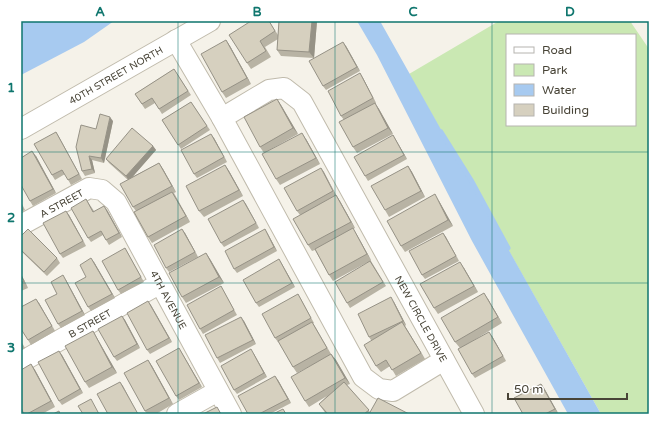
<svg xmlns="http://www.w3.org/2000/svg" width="670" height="435" font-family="'Varela Round',sans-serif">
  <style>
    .green { fill: #cae8b3; fill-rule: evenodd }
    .water { fill: #a7caf0 }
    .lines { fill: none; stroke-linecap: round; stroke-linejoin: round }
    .stream { stroke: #a7caf0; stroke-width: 5 }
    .minor-casing { stroke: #c0bbac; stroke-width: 22 }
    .minor { stroke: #fff; stroke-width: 20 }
    .wall { fill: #b8b3a4 }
    .shaded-wall { fill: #969286 }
    .building { fill: #d6d0bf; stroke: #969286 }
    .grid { fill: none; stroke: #0f766e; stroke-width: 1; stroke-opacity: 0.55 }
    .labels { text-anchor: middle; stroke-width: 3; stroke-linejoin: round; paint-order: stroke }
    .street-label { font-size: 10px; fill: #484437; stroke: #fff }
    .neatline { fill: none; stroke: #0f766e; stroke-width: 1.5 }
    .grid-label { font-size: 13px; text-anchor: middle; font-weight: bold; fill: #0f766e }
  </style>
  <rect width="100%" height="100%" fill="#f5f2e9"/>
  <path class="green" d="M499,21H630L649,49V414H601L409,74ZM507,35H635V125H507Z"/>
  <g class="water">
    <polygon points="21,21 114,21 84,42 21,75"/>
    <polygon points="357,21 380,21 601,414 568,414 472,241 377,55"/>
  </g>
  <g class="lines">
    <polyline class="stream" points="441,132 471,180 508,248"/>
    <defs>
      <g id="minor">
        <polyline points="176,40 222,118 363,377 379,389 393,391 444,360"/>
        <path id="s1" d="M222,118L269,90L284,88L302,102L474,414"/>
        <path id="s2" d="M21,129L210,21"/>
        <path id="s3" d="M21,225L89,188L102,190L116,202L231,414"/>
        <path id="s4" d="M21,362L159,284"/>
        <polyline points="177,414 218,391"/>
      </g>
    </defs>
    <use href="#minor" class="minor-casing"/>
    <use href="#minor" class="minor"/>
  </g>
  <g class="wall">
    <polygon points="269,21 278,35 279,21 317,21 314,58 281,56 277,50 278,39 265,47 271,57 251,69 247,63"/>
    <polygon points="226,40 230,46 251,84 226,98 222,92"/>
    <polygon points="346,46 360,71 326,90 323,86"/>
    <polygon points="174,69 191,95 162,114 155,103 145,109 135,94"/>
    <polygon points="360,73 363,78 376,103 375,104 379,109 393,134 357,153 353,147 344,120 341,116"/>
    <polygon points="277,99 281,105 298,134 264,153 260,147"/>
    <polygon points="191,102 210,130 181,149 162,120"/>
    <polygon points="113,121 104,163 92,160 95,173 85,176 82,171 96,129"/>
    <polygon points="56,132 59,137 82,179 71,185 65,174 55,180 52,175"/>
    <polygon points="393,135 407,159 368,181 365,176"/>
    <polygon points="214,138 227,162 197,178 194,174"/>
    <polygon points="306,139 320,164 280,185 276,179"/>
    <polygon points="153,146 156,150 132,177 159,163 163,169 176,192 174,193 190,222 152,243 148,237 136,211 133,207 128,180 109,163 106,159"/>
    <polygon points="36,156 56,193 33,206 30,201"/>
    <polygon points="225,165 229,171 243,196 204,217 199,211"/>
    <polygon points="408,166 412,172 425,197 389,217 385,210"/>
    <polygon points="321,168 355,228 353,229 357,235 371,260 371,261 386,286 350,308 347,303 368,262 333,281 329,275 315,250 312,251 308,245 300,215 297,211"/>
    <polygon points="86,199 94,211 107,210 122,237 109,245 103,235 91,242 88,238"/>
    <polygon points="243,200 259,228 224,247 221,243"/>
    <polygon points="439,201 453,226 405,252 401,246"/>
    <polygon points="21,202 25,210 21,212"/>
    <polygon points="69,215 86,246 63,258 60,254"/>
    <polygon points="265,229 277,251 237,273 234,269"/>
    <polygon points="185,233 198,257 169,272 166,268"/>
    <polygon points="443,233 459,261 425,279 422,275"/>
    <polygon points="21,236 57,258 60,263 47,276 21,251"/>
    <polygon points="125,248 128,253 144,282 121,294 118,290"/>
    <polygon points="206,253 210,259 224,283 186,303 182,297"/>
    <polygon points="279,259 295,287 259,307 256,303"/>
    <polygon points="94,262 115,298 91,311 88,307 86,277"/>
    <polygon points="464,268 478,292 438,314 434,308"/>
    <polygon points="21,274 28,288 21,291"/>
    <polygon points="66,280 85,315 61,328 58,324 57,294"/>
    <polygon points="221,286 237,315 203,334 200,329"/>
    <polygon points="298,294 301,299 314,323 313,323 316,328 331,354 336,360 350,384 347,385 370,412 409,414 326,414 319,404 327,396 309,407 305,401 312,365 297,373 293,367 279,342 278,342 275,338"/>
    <polygon points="488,299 502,323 466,345 492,336 506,361 475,378 472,374 460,348 455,342"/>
    <polygon points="148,301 172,342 150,354 147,350"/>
    <polygon points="394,302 406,325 405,326 425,359 396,376 390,366 381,372 376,366 371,340 369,337"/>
    <polygon points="39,303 55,331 31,345 28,340"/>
    <polygon points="122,316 125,320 140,348 117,361 114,357"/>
    <polygon points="244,321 256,344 220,363 217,358"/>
    <polygon points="93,331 117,373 89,388 85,382"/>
    <polygon points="21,341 25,348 21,351"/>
    <polygon points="179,348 202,387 179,400 176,396"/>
    <polygon points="254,354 267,377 237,394 234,390"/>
    <polygon points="62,355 83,393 62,405 59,401"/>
    <polygon points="148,360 152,366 173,404 156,414 147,414 145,411"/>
    <polygon points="31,364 35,370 55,407 42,414 24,414"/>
    <polygon points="278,380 291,403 270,414 248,414"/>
    <polygon points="541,384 544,388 558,413 556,414 523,414"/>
  </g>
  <g class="shaded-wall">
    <polygon points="312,21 317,21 314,58 309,52"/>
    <polygon points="226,40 230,46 251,84 247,78"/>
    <polygon points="343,42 346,46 360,71 357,67"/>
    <polygon points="360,73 363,78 376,103 373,98"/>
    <polygon points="277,99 281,105 298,134 293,128"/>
    <polygon points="375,103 379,109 393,134 388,128"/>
    <polygon points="110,117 113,121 104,163 101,158"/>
    <polygon points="56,132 59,137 82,179 79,174"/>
    <polygon points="302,133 306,139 320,164 316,158"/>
    <polygon points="211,134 214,138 227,162 224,157"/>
    <polygon points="393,135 396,140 407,159 404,155"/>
    <polygon points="153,146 156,150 129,181 126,176"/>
    <polygon points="32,151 36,156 56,193 53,189"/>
    <polygon points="89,156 92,160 95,173 92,169"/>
    <polygon points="159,163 163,169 176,192 172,186"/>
    <polygon points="225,165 229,171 243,196 239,190"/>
    <polygon points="408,166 412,172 425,197 421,191"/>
    <polygon points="321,168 324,172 336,195 340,201 355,228 351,222"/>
    <polygon points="172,192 176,198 190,222 186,216"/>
    <polygon points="435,194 439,201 453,226 448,220"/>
    <polygon points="243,200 246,204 259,228 256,223"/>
    <polygon points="104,206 107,210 122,237 119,233"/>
    <polygon points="66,211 69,215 86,246 83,241"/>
    <polygon points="353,228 357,235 371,260 367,254"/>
    <polygon points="182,229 185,233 198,257 195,252"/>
    <polygon points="265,229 268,234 277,251 274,247"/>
    <polygon points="443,233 446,237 459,261 456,256"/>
    <polygon points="206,253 210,259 224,283 219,277"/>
    <polygon points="91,258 94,262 115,298 112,294"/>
    <polygon points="279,259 282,264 295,287 292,283"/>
    <polygon points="460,262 464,268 478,292 474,286"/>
    <polygon points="21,274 28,288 21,276"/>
    <polygon points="63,275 66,280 85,315 82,311"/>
    <polygon points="484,293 488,299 502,323 498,317"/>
    <polygon points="391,297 394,302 406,325 403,321"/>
    <polygon points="36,299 39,303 55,331 52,326"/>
    <polygon points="148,301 151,305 172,342 169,338"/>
    <polygon points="122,316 125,320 140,348 137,344"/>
    <polygon points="241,317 244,321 256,344 253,340"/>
    <polygon points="402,322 406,328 425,359 421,353"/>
    <polygon points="93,331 117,373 112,367"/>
    <polygon points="489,332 492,336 506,361 503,356"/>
    <polygon points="179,348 182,353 202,387 199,383"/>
    <polygon points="251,349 254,354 267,377 264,373"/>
    <polygon points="59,351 62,355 83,393 80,389"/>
    <polygon points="331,354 336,360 350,384 345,378"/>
    <polygon points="148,360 152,366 173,404 169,398"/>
    <polygon points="31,364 35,370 55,407 51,401"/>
    <polygon points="275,376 278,380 291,403 288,399"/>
    <polygon points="120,382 123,386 138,414"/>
    <polygon points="541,384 544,388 558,413 555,409"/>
  </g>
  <g class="building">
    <polygon points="251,21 269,21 275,31 260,41 266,51 247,63 229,35"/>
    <polygon points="279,21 312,21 309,52 277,50"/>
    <polygon points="226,40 247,78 222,92 201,54"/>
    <polygon points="343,42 357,67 323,86 309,61"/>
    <polygon points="174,69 188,91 159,109 152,98 142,104 135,94"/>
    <polygon points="360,73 373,98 341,116 328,91"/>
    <polygon points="277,99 293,128 260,147 244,117"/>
    <polygon points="191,102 207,126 178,145 162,120"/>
    <polygon points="375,103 388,128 353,147 339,122"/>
    <polygon points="100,114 110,117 101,158 89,156 92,169 82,171 76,147 81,125 96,129"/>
    <polygon points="132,128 153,146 126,176 106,159"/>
    <polygon points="56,132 79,174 68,180 62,170 52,175 34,144"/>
    <polygon points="302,133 316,158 276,179 262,154"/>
    <polygon points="211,134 224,157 194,174 181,150"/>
    <polygon points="393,135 404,155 365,176 354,157"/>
    <polygon points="32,151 53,189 30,201 21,185 21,158"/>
    <polygon points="159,163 172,186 133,207 120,184"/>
    <polygon points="225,165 239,190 199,211 186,186"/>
    <polygon points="408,166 421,191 385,210 371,186"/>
    <polygon points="321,168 333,191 297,211 284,188"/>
    <polygon points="172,192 186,216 148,237 134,212"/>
    <polygon points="435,194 448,220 401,246 387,221"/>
    <polygon points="336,195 351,222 308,245 293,219"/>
    <polygon points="86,199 93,212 104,206 119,233 106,240 101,231 88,238 71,208"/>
    <polygon points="243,200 256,223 221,243 208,219"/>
    <polygon points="66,211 83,241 60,254 43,223"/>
    <polygon points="353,228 367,254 329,275 315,249"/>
    <polygon points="28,229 57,258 44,272 21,250 21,236"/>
    <polygon points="182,229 195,252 166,268 154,245"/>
    <polygon points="265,229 274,247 234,269 225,251"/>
    <polygon points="443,233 456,256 422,275 409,251"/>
    <polygon points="125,248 141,277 118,290 102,261"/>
    <polygon points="206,253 219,277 182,297 169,273"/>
    <polygon points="91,258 112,294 88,307 75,283 86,277 80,265"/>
    <polygon points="279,259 292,283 256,303 243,280"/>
    <polygon points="370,261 383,282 347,303 335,282"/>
    <polygon points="460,262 474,286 434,308 420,284"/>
    <polygon points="63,275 82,311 58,324 45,300 57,294 51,282"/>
    <polygon points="21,276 24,281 21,283"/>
    <polygon points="221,286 234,310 200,329 187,305"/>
    <polygon points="484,293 498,317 455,342 441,318"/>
    <polygon points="298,294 311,318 275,338 262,314"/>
    <polygon points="391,297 403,321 369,337 358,314"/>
    <polygon points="36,299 52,326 28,340 21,329 21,307"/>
    <polygon points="148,301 169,338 147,350 127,313"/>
    <polygon points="122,316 137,344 114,357 98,329"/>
    <polygon points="241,317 253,340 217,358 205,335"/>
    <polygon points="312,322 327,348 293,367 278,341"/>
    <polygon points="402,322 421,353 392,370 386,360 376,366 364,345"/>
    <polygon points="93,331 112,367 85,382 65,346"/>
    <polygon points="489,332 503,356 472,374 458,349"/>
    <polygon points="179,348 199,383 176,396 156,361"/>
    <polygon points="251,349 264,373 234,390 221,366"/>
    <polygon points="59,351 80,389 59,401 38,362"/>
    <polygon points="331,354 345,378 305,401 291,377"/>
    <polygon points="148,360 169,398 145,411 124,373"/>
    <polygon points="31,364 51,401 27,414 24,414 21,408 21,370"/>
    <polygon points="275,376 288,399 259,414 248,414 238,396"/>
    <polygon points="120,382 138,414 108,414 97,394"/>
    <polygon points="344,382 369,410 364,414 326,414 327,413 319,404"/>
    <polygon points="541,384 555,409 545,414 523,414 514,398"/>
    <polygon points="378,398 409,414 369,414"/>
    <polygon points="91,399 99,414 83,414 78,406"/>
    <polygon points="217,407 221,414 203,414"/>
    <polygon points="283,409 286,414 273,414"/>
    <polygon points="59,411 60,414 53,414"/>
  </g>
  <path class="grid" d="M178,21V414M335,21V414M492,21V414M21,152H649M21,283H649"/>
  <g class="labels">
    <g class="street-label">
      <text dy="4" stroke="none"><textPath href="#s2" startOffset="109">40TH STREET NORTH</textPath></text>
      <text dy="4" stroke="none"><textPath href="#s3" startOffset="46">A STREET</textPath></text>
      <text dy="4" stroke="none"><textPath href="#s3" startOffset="220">4TH AVENUE</textPath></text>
      <text dy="4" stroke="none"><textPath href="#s1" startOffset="340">NEW CIRCLE DRIVE</textPath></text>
      <text dy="4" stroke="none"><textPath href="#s4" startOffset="79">B STREET</textPath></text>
    </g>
  </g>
  <rect width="670" height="435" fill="none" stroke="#ffffff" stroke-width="44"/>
  <rect x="506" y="34" width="130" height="92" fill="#ffffff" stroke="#b6b4af"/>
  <rect x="514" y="47" width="20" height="6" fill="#ffffff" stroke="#b6b4af"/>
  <text x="542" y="54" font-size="12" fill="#484437">Road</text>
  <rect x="514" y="64" width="20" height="12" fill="#cae8b3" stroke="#b6b4af"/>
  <text x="542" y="74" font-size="12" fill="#484437">Park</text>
  <rect x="514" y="84" width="20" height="12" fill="#a7caf0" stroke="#b6b4af"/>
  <text x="542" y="94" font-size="12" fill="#484437">Water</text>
  <rect x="514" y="104" width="20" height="12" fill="#d6d0bf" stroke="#b6b4af"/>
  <text x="542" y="114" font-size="12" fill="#484437">Building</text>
  <path d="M508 393v6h119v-6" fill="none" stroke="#484437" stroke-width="2"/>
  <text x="514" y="393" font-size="12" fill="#484437" stroke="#ffffff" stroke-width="3" paint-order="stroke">50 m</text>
  <rect x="22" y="22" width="626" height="391" class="neatline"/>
  <g class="grid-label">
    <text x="100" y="16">A</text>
    <text x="257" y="16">B</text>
    <text x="413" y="16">C</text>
    <text x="570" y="16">D</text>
    <text x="11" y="92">1</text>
    <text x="11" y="222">2</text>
    <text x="11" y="352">3</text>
  </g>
</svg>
